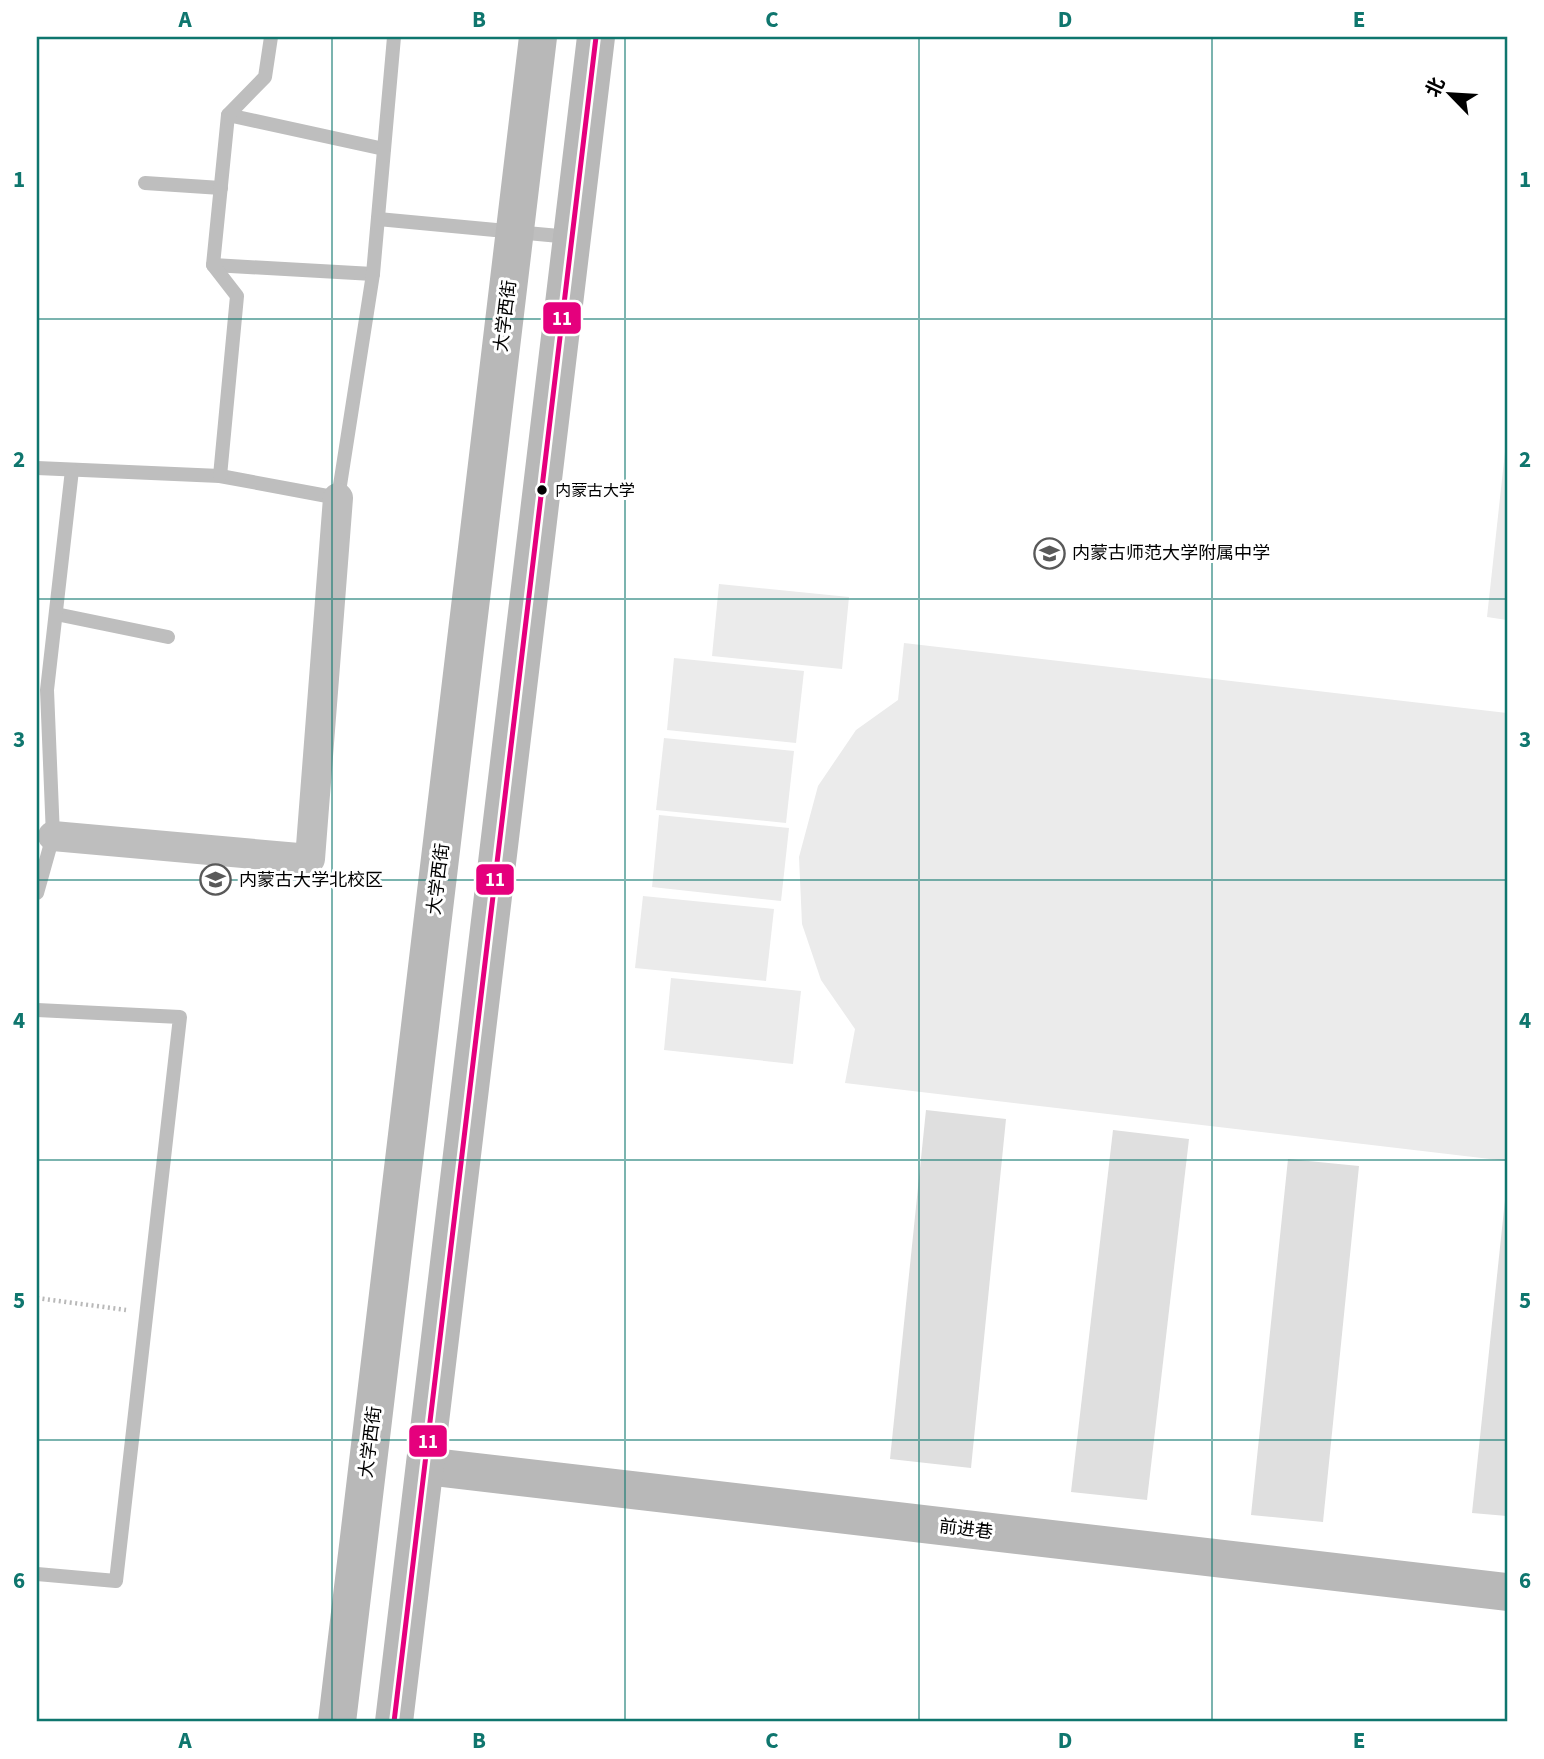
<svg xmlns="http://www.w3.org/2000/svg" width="1544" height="1759" font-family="'Source Sans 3','Noto Sans SC',sans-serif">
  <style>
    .green { fill: #ebebeb }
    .building { fill: #dfdfdf }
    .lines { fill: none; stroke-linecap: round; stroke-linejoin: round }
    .path { stroke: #b9b9b9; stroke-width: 4.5; stroke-dasharray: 2 3.5; stroke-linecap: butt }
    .lane { stroke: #bebebe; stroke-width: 14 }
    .street { stroke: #bebebe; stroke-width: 30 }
    .secondary { stroke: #b8b8b8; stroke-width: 38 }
    .bus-1-casing { stroke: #fff; stroke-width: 10 }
    .bus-1 { stroke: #e5007d; stroke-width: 5 }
    .grid { fill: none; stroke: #0f766e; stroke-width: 2; stroke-opacity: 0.55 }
    .bus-dot { fill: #000; stroke: #fff; stroke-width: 2.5 }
    .labels { text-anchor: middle; stroke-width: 6; stroke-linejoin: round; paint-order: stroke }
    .bus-label { font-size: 16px; fill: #000; stroke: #fff; text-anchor: start }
    .street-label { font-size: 18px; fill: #000; stroke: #fff }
    .poi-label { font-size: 18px; fill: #000; stroke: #fff; text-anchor: start }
    .line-badge { stroke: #fff; stroke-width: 2.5 }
    .badge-label { font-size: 19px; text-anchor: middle; font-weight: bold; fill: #fff }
    .neatline { fill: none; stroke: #0f766e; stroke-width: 2.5 }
    .grid-label { font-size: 23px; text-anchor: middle; font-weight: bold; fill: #0f766e }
  </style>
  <rect width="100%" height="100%" fill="#fff"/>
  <g class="green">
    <polygon points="1505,452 1507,452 1507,620 1487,617"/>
    <polygon points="719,584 849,597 842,669 712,656"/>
    <polygon points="904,643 1507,713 1507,1161 845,1083 855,1029 821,980 802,924 799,857 818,786 856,730 898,700"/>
    <polygon points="674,658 804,671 796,743 667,730"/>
    <polygon points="664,738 794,751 786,823 656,810"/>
    <polygon points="659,815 789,828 781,901 652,887"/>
    <polygon points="643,896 774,909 766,981 635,968"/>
    <polygon points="671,978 801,991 793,1064 664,1050"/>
  </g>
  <g class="building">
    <polygon points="926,1110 1006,1119 971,1468 890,1459"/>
    <polygon points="1113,1130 1189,1139 1147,1500 1071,1492"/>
    <polygon points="1288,1159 1359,1166 1323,1522 1251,1515"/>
    <polygon points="1505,1200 1507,1200 1507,1516 1472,1513"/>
  </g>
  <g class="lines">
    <polyline class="path" points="37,1298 126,1310"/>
    <g class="lane">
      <polyline points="228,115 384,149"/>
      <polyline points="145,183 221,188"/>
      <polyline points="378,219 570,237"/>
      <polyline points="213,265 373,274"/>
      <polyline points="37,468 220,476 338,498 373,274 394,37"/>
      <polyline points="220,476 237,296 213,265 228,115 265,77 271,37"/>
      <polyline points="56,614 168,637"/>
      <polyline points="37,893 53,836 47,690 72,470"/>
      <polyline points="37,1010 180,1017 116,1581 37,1574"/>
    </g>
    <polyline class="street" points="53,836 310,859 338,498"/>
    <g class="secondary">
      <polyline points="425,1466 1507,1592"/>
      <polyline points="337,1722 538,37"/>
      <polyline points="394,1722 596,37"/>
    </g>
    <defs>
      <polyline id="bus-1" points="394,1722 596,37"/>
    </defs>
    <use href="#bus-1" class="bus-1-casing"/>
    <use href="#bus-1" class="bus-1"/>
  </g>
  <path class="grid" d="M332,37V1722M625,37V1722M919,37V1722M1212,37V1722M37,319H1507M37,599H1507M37,880H1507M37,1160H1507M37,1440H1507"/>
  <defs>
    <symbol id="school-ring" viewBox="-11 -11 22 22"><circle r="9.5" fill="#fff" stroke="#595959" stroke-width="1.5"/><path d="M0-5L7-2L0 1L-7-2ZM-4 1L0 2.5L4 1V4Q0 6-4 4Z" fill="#595959"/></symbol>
    <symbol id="university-ring" viewBox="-11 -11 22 22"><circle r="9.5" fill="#fff" stroke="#595959" stroke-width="1.5"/><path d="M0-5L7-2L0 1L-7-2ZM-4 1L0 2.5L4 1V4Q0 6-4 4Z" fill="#595959"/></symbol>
  </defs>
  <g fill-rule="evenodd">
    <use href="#school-ring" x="1032" y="536" width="35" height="35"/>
    <use href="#university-ring" x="198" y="862" width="35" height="35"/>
  </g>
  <circle class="bus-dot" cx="542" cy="490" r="6"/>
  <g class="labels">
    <g class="bus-label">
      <text x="555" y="496">内蒙古大学</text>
    </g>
    <g class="street-label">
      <text transform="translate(505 316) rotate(-83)" y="6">大学西街</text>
      <text transform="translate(438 879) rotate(-83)" y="6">大学西街</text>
      <text transform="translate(370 1442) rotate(-83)" y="6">大学西街</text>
      <text transform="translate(966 1529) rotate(7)" y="6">前进巷</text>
    </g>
    <g class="poi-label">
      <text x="1072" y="559">内蒙古师范大学附属中学</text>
      <text x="239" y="886">内蒙古大学北校区</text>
    </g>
  </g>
  <g class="line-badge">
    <rect x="542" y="301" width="40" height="34" rx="7" fill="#e5007d"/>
    <rect x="475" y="863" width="40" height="33" rx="7" fill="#e5007d"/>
    <rect x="408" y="1424" width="40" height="34" rx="7" fill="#e5007d"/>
  </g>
  <g class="badge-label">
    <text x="562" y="325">11</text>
    <text x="495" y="886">11</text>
    <text x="428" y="1448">11</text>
  </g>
  <rect width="1544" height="1759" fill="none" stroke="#ffffff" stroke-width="77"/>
  <g transform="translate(1450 94) rotate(295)" stroke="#ffffff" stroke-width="5" paint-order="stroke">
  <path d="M0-5L12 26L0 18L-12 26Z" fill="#000000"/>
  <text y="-10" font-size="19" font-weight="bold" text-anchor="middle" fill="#000000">北</text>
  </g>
  <rect x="38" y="38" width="1468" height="1682" class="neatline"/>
  <g class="grid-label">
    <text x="185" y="27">A</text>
    <text x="479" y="27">B</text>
    <text x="772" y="27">C</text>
    <text x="1065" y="27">D</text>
    <text x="1359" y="27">E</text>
    <text x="19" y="187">1</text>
    <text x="1525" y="187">1</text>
    <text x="19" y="467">2</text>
    <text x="1525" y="467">2</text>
    <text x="19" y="747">3</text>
    <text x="1525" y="747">3</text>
    <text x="19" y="1028">4</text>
    <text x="1525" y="1028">4</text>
    <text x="19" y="1308">5</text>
    <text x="1525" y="1308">5</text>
    <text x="19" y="1588">6</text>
    <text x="1525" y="1588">6</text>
    <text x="185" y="1748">A</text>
    <text x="479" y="1748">B</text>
    <text x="772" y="1748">C</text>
    <text x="1065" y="1748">D</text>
    <text x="1359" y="1748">E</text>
  </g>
</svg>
